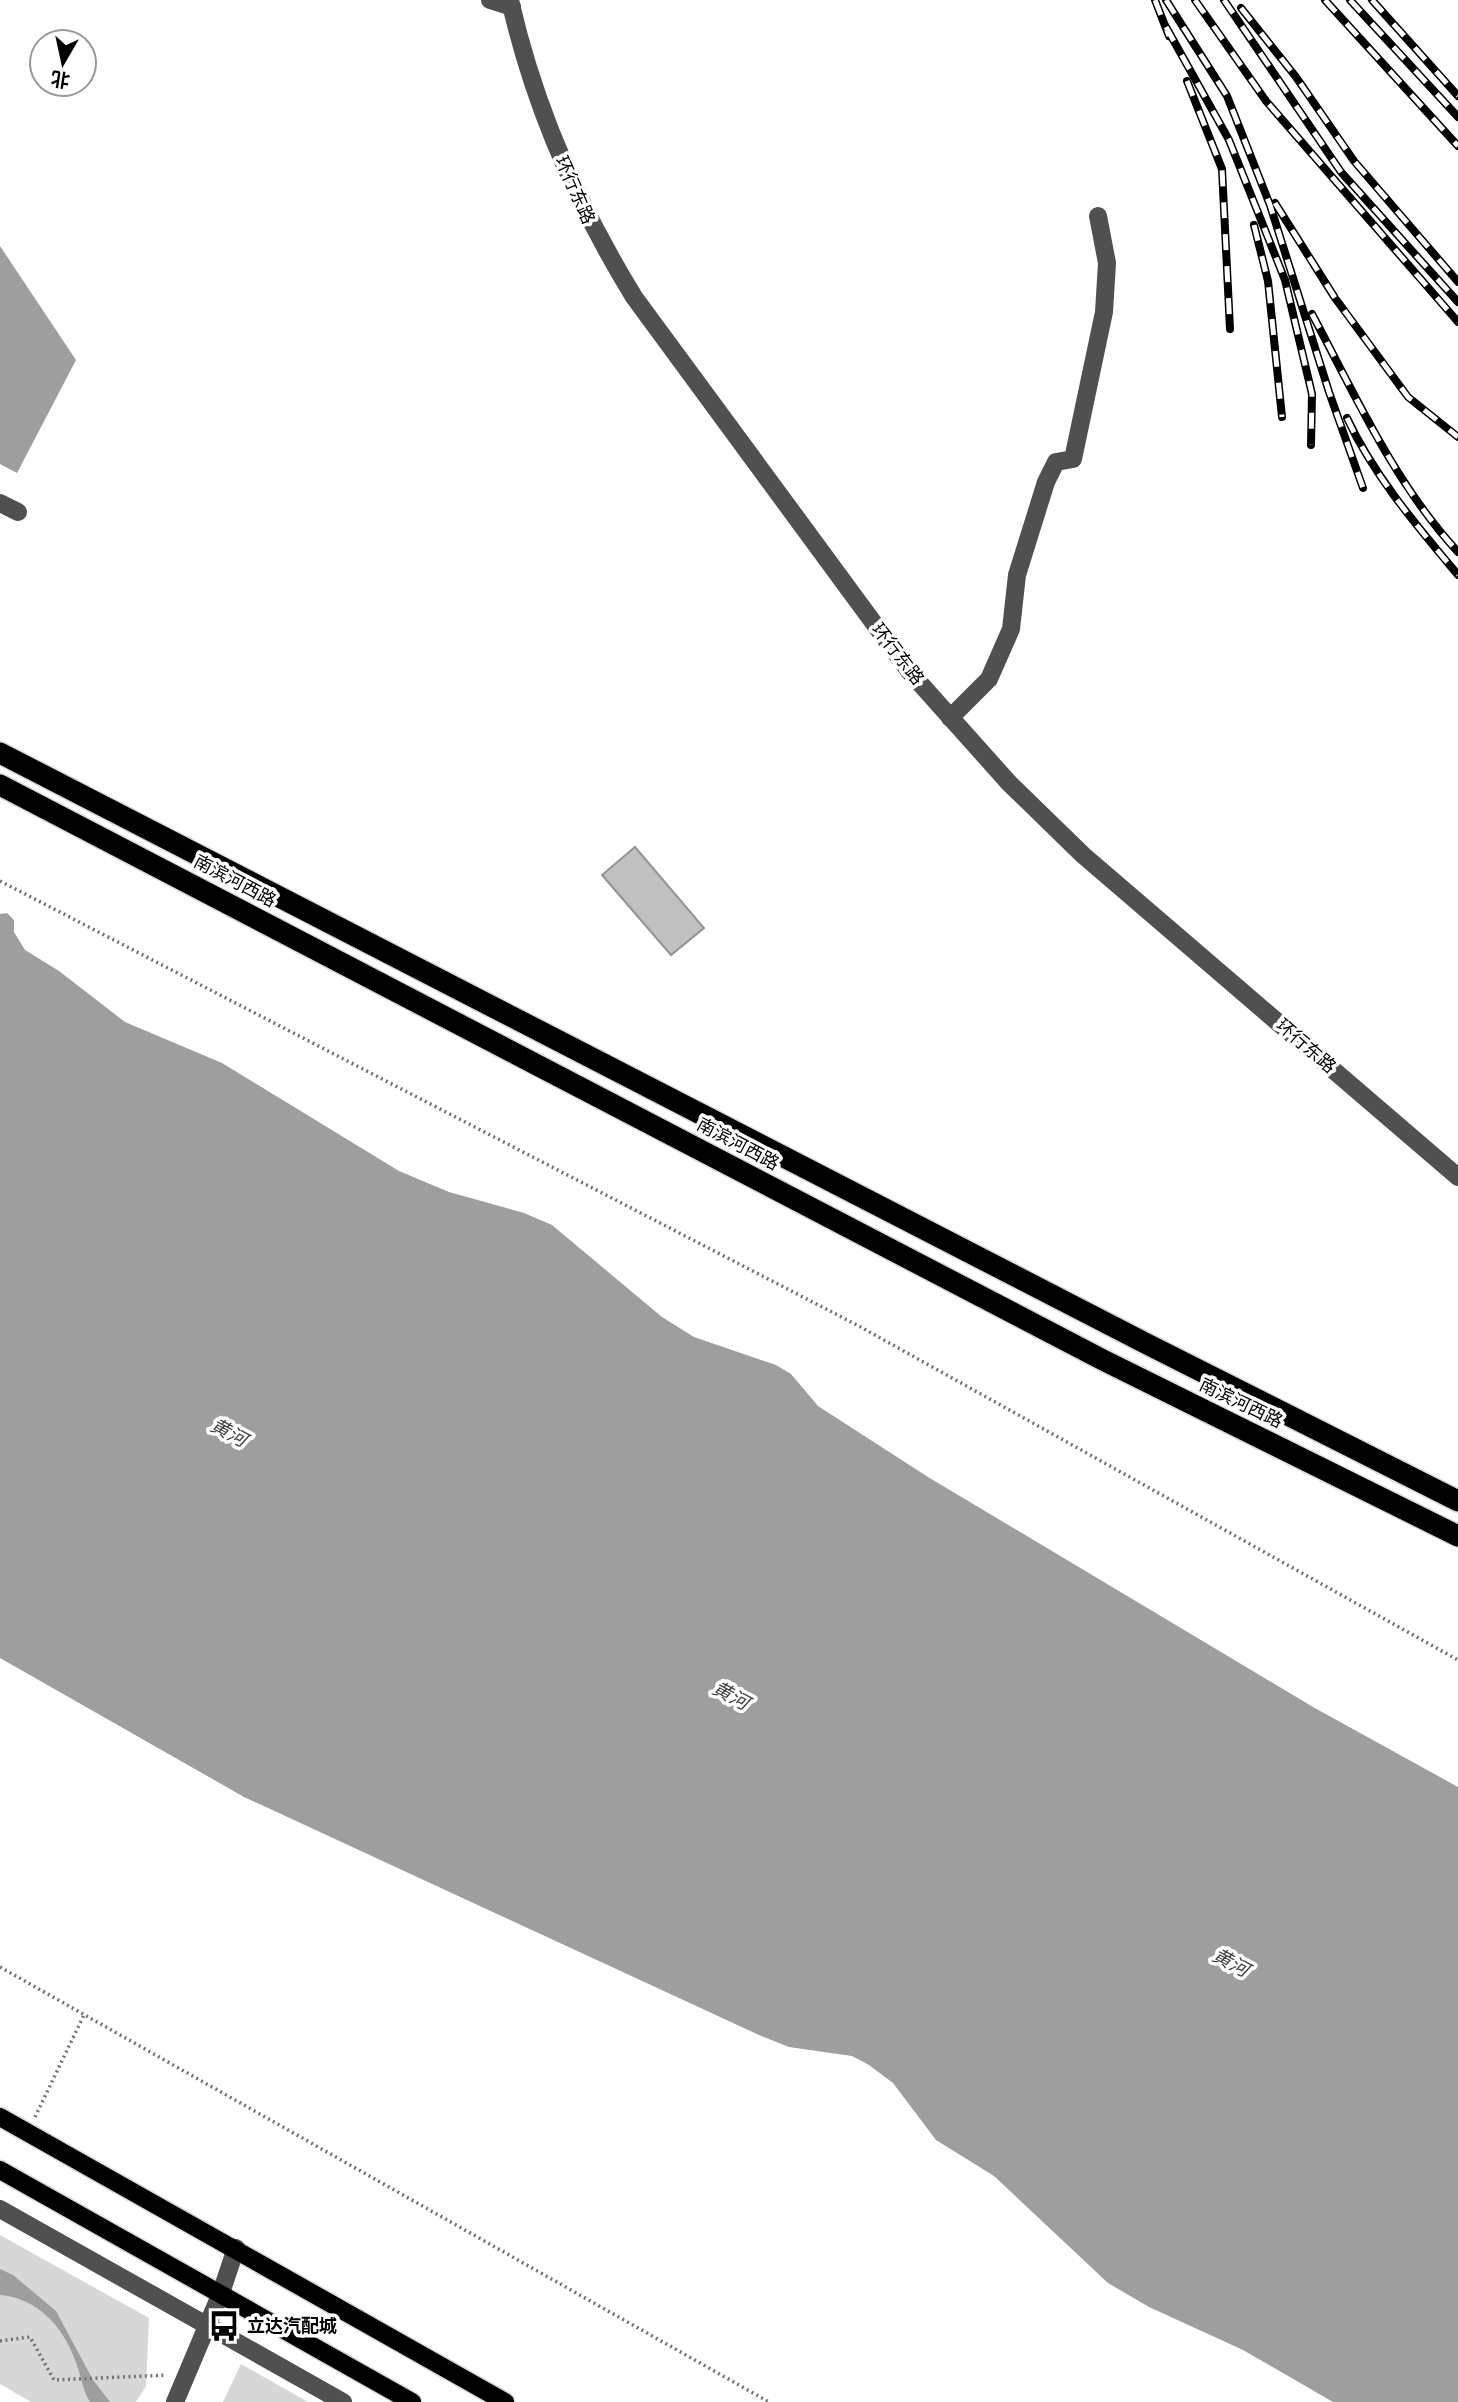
<svg xmlns="http://www.w3.org/2000/svg" width="1458" height="2402" font-family="'IBM Plex Sans','Noto Sans SC',sans-serif">
  <style>
    .green { fill: #d7d7d7 }
    .water { fill: #9e9e9e }
    .building { fill: #c0c0c0; stroke: #949494; stroke-width: 2 }
    .lines { fill: none; stroke-linecap: round; stroke-linejoin: round }
    .major-casing { stroke: #dbdbdb; stroke-width: 21 }
    .highway-casing { stroke: #dbdbdb; stroke-width: 24 }
    .path { stroke: #727272; stroke-width: 3.5; stroke-dasharray: 2 3.5; stroke-linecap: butt }
    .minor { stroke: #505050; stroke-width: 18 }
    .major { stroke: #000; stroke-width: 18 }
    .highway { stroke: #000; stroke-width: 21 }
    .rail-casing { stroke: #000; stroke-width: 8 }
    .rail { stroke: #fff; stroke-width: 5; stroke-dasharray: 16; stroke-linecap: butt }
    .labels { text-anchor: middle; stroke-width: 7; stroke-linejoin: round; paint-order: stroke }
    .street-label { font-size: 18px; fill: #000; stroke: #fff }
    .poi-label { font-size: 18px; font-weight: bold; fill: #000; stroke: #fff; text-anchor: start }
    .water-label { font-size: 19px; font-style: italic; fill: #3f3f3f; stroke: #fff }
  </style>
  <rect width="100%" height="100%" fill="#fff"/>
  <g class="green">
    <polygon points="0,2235 149,2318 146,2386 136,2402 31,2402 0,2384"/>
    <polygon points="241,2364 308,2402 223,2402"/>
  </g>
  <g class="water">
    <polygon points="0,246 76,360 17,473 0,464"/>
    <polygon points="7,913 14,920 14,932 25,950 59,971 125,1022 222,1063 399,1171 449,1192 524,1213 552,1225 662,1317 694,1337 776,1365 791,1374 818,1406 928,1477 1313,1707 1458,1787 1458,2402 1333,2402 1243,2350 1149,2307 1108,2283 994,2176 936,2140 893,2083 869,2065 852,2056 789,2047 759,2035 244,1797 0,1658 0,914"/>
    <path d="M0,2269L13,2275L56,2311L93,2380L110,2402H90C82,2389 81,2374 75,2360C63,2326 37,2298 0,2295Z"/>
  </g>
  <polygon class="building" points="635,847 704,928 671,955 602,875"/>
  <g class="lines">
    <defs>
      <g id="major">
        <polyline points="0,2117 505,2402"/>
        <polyline points="0,2170 412,2402"/>
      </g>
      <g id="highway">
        <polyline points="0,753 1147,1344 1458,1501"/>
        <polyline points="0,785 1103,1360 1458,1536"/>
      </g>
    </defs>
    <use href="#major" class="major-casing"/>
    <use href="#highway" class="highway-casing"/>
    <g class="path">
      <polyline points="0,881 857,1325 1458,1660"/>
      <polyline points="0,1967 769,2402"/>
      <polyline points="35,2117 84,2015"/>
      <polyline points="0,2341 30,2337 54,2380 167,2375"/>
    </g>
    <g class="minor">
      <polyline points="490,0 512,7"/>
      <path d="M510,0C534,107 577,204 634,297L909,671L1009,783L1083,855L1458,1177"/>
      <polyline points="0,503 18,512"/>
      <polyline points="950,718 989,679 1011,629 1017,575 1046,482 1056,462 1073,459 1104,312 1107,263 1098,216"/>
      <polyline points="0,2209 343,2402"/>
      <polyline points="175,2402 221,2293 236,2248"/>
    </g>
    <use href="#major" class="major"/>
    <use href="#highway" class="highway"/>
    <defs>
      <g id="rail">
        <polyline points="1155,0 1169,36"/>
        <polyline points="1166,0 1227,96 1270,205 1329,392 1363,488"/>
        <polyline points="1195,0 1266,101 1458,322"/>
        <polyline points="1224,0 1341,172 1458,302"/>
        <polyline points="1325,0 1458,146"/>
        <polyline points="1350,0 1458,117"/>
        <polyline points="1372,0 1458,96"/>
        <polyline points="1241,8 1296,77 1354,161 1458,282"/>
        <polyline points="1166,27 1229,140 1285,280 1312,394 1311,445"/>
        <polyline points="1187,81 1222,169 1230,329"/>
        <polyline points="1275,203 1335,298 1408,397 1458,437"/>
        <polyline points="1254,225 1268,281 1282,417"/>
        <path d="M1312,314C1355,395 1395,484 1458,552"/>
        <path d="M1347,418C1374,476 1417,526 1458,575"/>
      </g>
    </defs>
    <use href="#rail" class="rail-casing"/>
    <use href="#rail" class="rail"/>
  </g>
  <defs>
    <symbol id="bus-bare" viewBox="-9 -9 18 18"><path d="M-5-6H5V4H4V6H2V4H-2V6H-4V4H-5ZM-3.5-4V0h7V-4ZM-3.5 1.2v1.5H-2V1.2ZM2 1.2v1.5H3.5V1.2Z" fill="#000" stroke="#fff" stroke-width="2.5" paint-order="stroke"/></symbol>
  </defs>
  <g fill-rule="evenodd">
    <use href="#bus-bare" x="202" y="2304" width="44" height="44"/>
  </g>
  <g class="labels">
    <g class="street-label">
      <text transform="translate(575 190) rotate(66)" y="6">环行东路</text>
      <text transform="translate(898 654) rotate(52)" y="6">环行东路</text>
      <text transform="translate(235 881) rotate(28)" y="6">南滨河西路</text>
      <text transform="translate(1306 1046) rotate(41)" y="6">环行东路</text>
      <text transform="translate(738 1144) rotate(28)" y="6">南滨河西路</text>
      <text transform="translate(1241 1403) rotate(26)" y="6">南滨河西路</text>
    </g>
    <g class="poi-label">
      <text x="247" y="2332">立达汽配城</text>
    </g>
    <g class="water-label">
      <text transform="translate(229 1432) rotate(28)" y="7">黄河</text>
      <text transform="translate(731 1695) rotate(28)" y="7">黄河</text>
      <text transform="translate(1231 1962) rotate(28)" y="7">黄河</text>
    </g>
  </g>
  <g transform="translate(63 63) rotate(189)"><circle r="33" fill="#ffffff" stroke="#999999" stroke-width="2"/>
  <path d="M0-5L12 26L0 18L-12 26Z" fill="#000000"/>
  <text y="-10" font-size="19" font-weight="bold" text-anchor="middle" fill="#000000">北</text>
  </g>
</svg>
